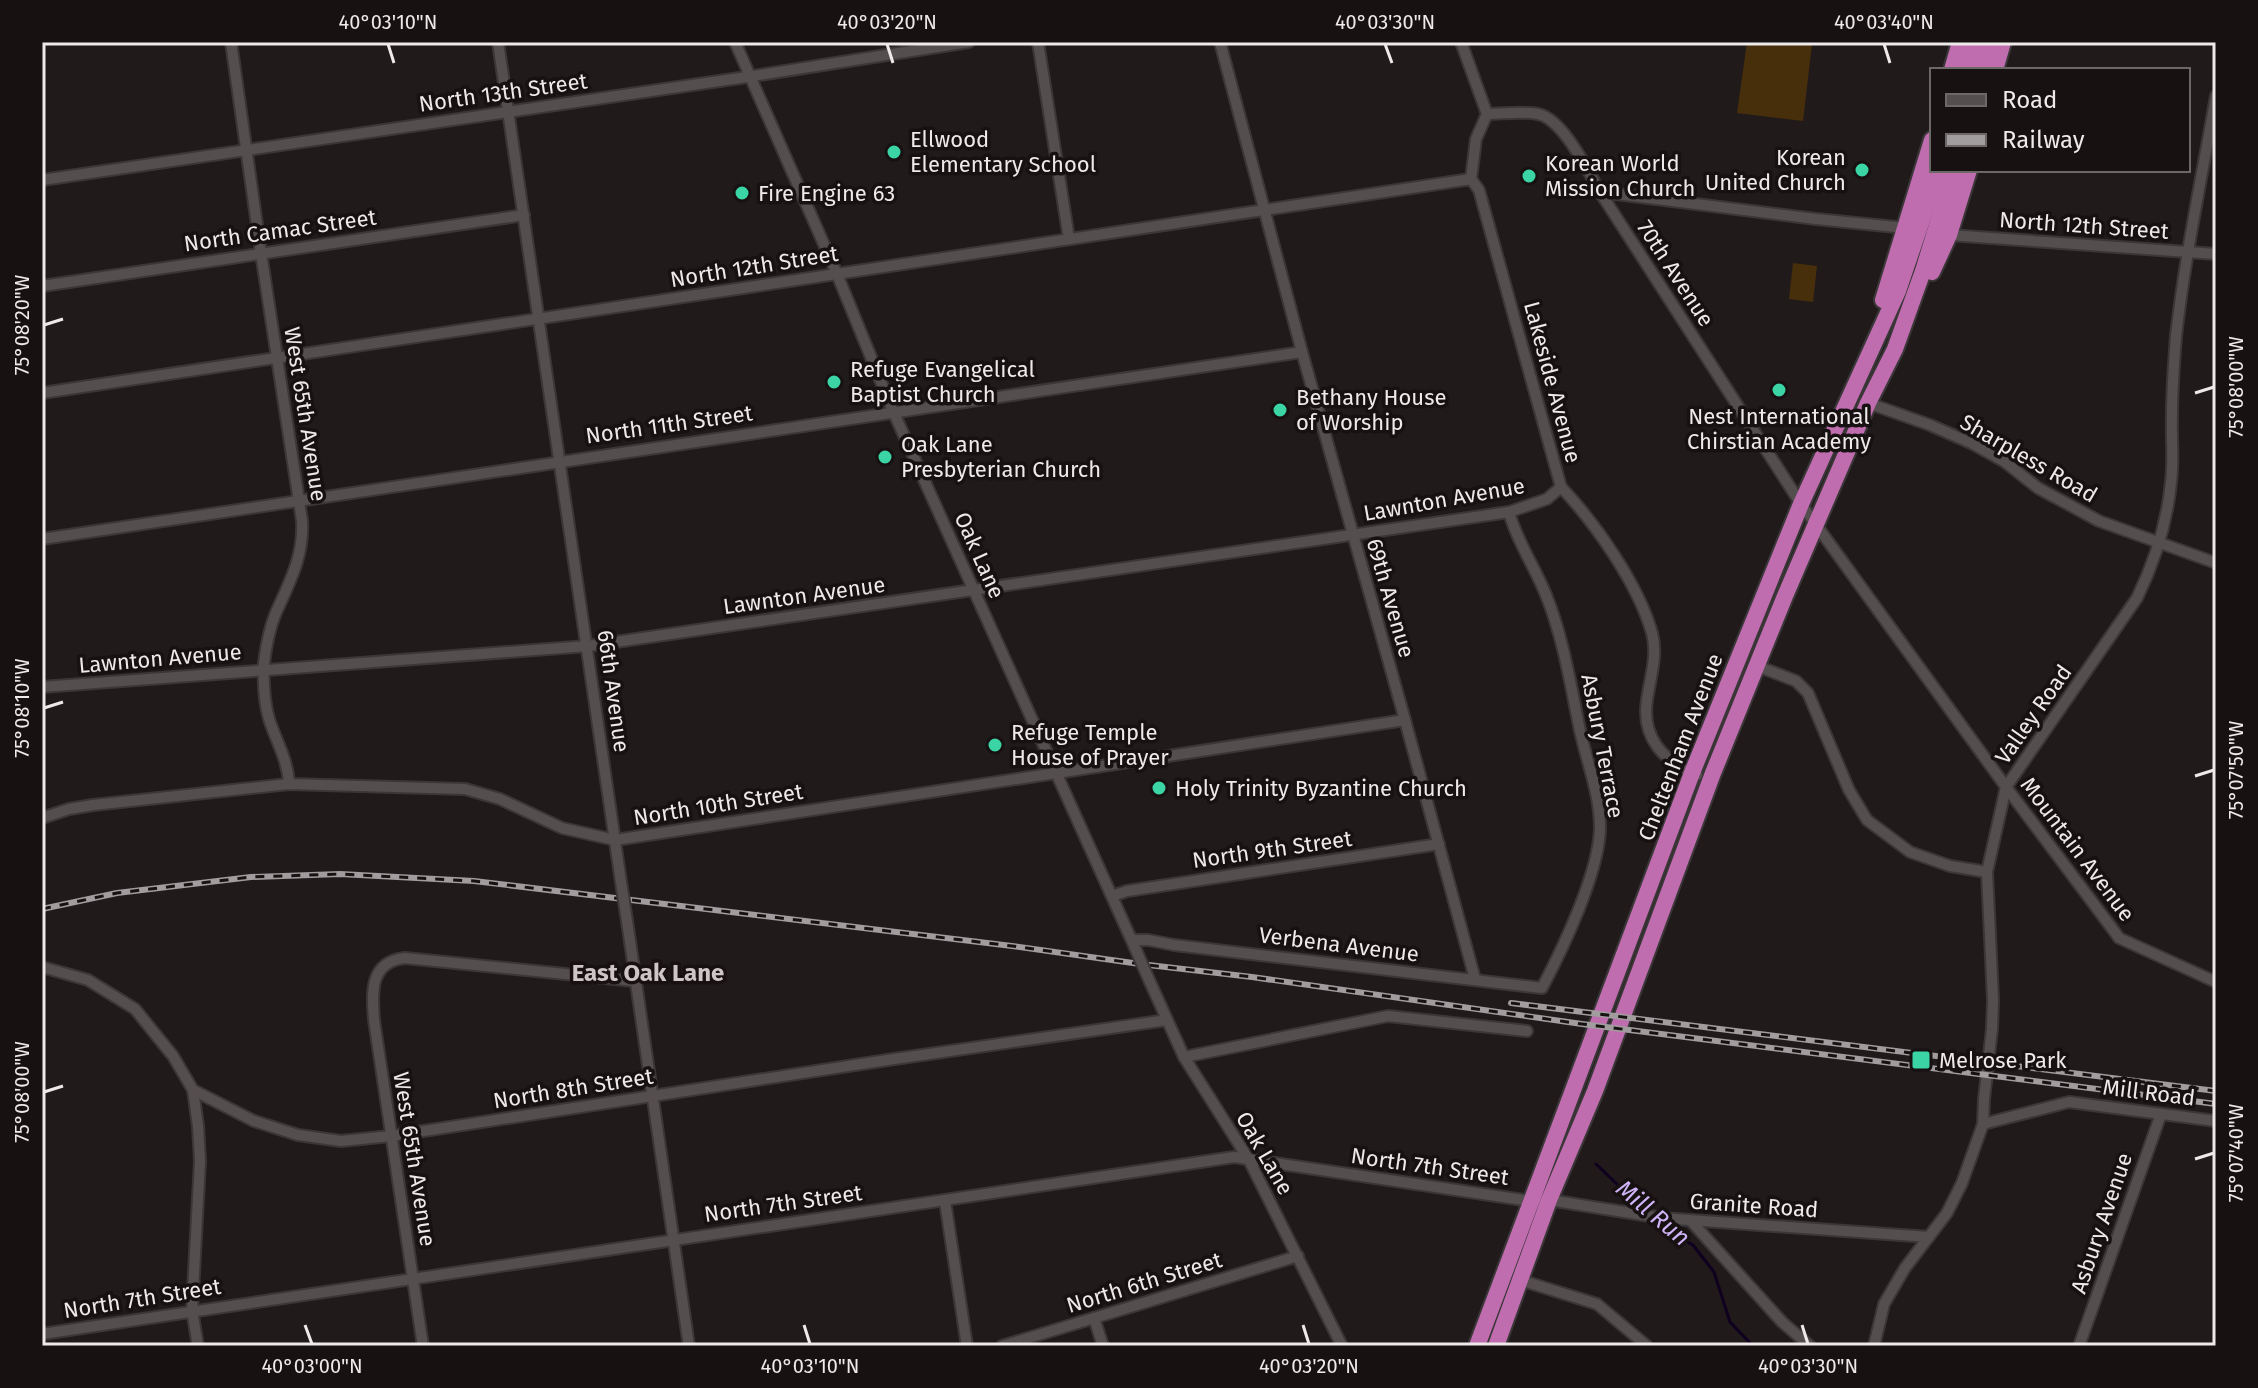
<svg xmlns="http://www.w3.org/2000/svg" width="2258" height="1388" font-family="'Fira Sans',sans-serif">
  <style>
    .green { fill: #482f0c }
    .lines { fill: none; stroke-linecap: round; stroke-linejoin: round }
    .stream { stroke: #0f0020; stroke-width: 3 }
    .minor-casing { stroke: #3b3738; stroke-width: 14 }
    .highway-casing { stroke: #3b3738; stroke-width: 20 }
    .minor { stroke: #554e4f; stroke-width: 10 }
    .highway { stroke: #c06db0; stroke-width: 16 }
    .rail-casing { stroke: #a19c9d; stroke-width: 6 }
    .rail { stroke: #171112; stroke-width: 3; stroke-dasharray: 9; stroke-linecap: butt }
    .minor-bridge-casing { stroke: #3b3738; stroke-width: 14; stroke-linecap: butt }
    .minor-bridge { stroke: #554e4f; stroke-width: 10 }
    .ticks { fill: none; stroke: #eeeaea; stroke-width: 3 }
    .poi-dot { fill: #3bd4a4; stroke: #171112; stroke-width: 3 }
    .labels { text-anchor: middle; stroke-width: 7; stroke-linejoin: round; paint-order: stroke }
    .street-label { font-size: 22px; fill: #eeeaea; stroke: #171112 }
    .poi-label { font-size: 22px; fill: #eeeaea; stroke: #171112; text-anchor: start }
    .neighbourhood-label { font-size: 24px; font-weight: bold; fill: #cec5c7; stroke: #171112 }
    .water-label { font-size: 24px; font-style: italic; fill: #cfb4f7; stroke: #171112 }
    .neatline { fill: none; stroke: #eeeaea; stroke-width: 3 }
    .ticks-label { font-size: 20px; text-anchor: middle; fill: #eeeaea }
  </style>
  <rect width="100%" height="100%" fill="#201a1b"/>
  <g class="green">
    <polygon points="1747,42 1793,42 1812,44 1803,121 1737,113"/>
    <polygon points="1793,263 1817,266 1813,302 1789,299"/>
  </g>
  <g class="lines">
    <g class="stream">
      <polyline points="1596,1164 1645,1211"/>
      <polyline points="1656,1221 1663,1228 1693,1245 1714,1272 1730,1322 1753,1346"/>
    </g>
    <defs>
      <g id="minor">
        <path d="M231,42L261,253L302,521C304,557 289,583 275,615C269,630 266,647 264,663C263,682 264,701 269,719C276,741 288,760 289,784"/>
        <polyline points="498,42 621,882"/>
        <polyline points="735,42 837,274 893,411 1136,950"/>
        <polyline points="1038,42 1069,239"/>
        <polyline points="1220,42 1302,352 1405,720 1475,979"/>
        <path d="M1461,42L1487,114L1476,139L1471,179L1479,190L1561,487C1596,524 1638,584 1652,633C1658,656 1650,678 1647,700C1641,739 1665,762 1697,775"/>
        <path d="M1487,114C1503,114 1522,111 1538,114C1563,119 1588,171 1600,192L1801,504L2006,787L2114,931L2119,938L2216,982"/>
        <polyline points="42,180 740,78 969,42"/>
        <polyline points="1600,192 1816,219 1906,228"/>
        <polyline points="1949,235 2216,254"/>
        <polyline points="42,286 524,215"/>
        <polyline points="42,393 1471,179"/>
        <polyline points="1868,403 1930,425 1971,443 2005,462 2038,488 2099,521 2216,563"/>
        <polyline points="42,539 1302,352"/>
        <polyline points="1757,666 1796,681 1808,693 1849,790 1867,820 1910,852 1950,866 1987,872"/>
        <polyline points="42,687 588,646 1509,512 1547,499 1561,487"/>
        <polyline points="42,818 69,809 93,805 289,784 465,789 500,799 562,828 615,840 1405,720"/>
        <polyline points="1112,896 1127,891 1439,844"/>
        <polyline points="627,921 689,1346"/>
        <path d="M1132,940H1148L1174,945L1542,988C1563,948 1599,873 1600,828C1600,793 1586,760 1579,726C1570,682 1563,637 1546,595C1535,567 1517,542 1509,512"/>
        <polyline points="42,967 88,980 135,1009 173,1056 193,1090 254,1121 298,1135 341,1141 391,1136 894,1059 1167,1020"/>
        <polyline points="1150,982 1184,1057 1249,1160 1342,1346"/>
        <polyline points="1184,1057 1388,1016 1527,1031"/>
        <polyline points="193,1090 198,1126 200,1161 192,1310 198,1346"/>
        <polyline points="1983,1124 2069,1102 2216,1121"/>
        <polyline points="945,1201 967,1346"/>
        <polyline points="1691,1221 1782,1322 1810,1346"/>
        <polyline points="1520,1280 1597,1304 1647,1346"/>
        <polyline points="1094,1318 1103,1346"/>
        <polyline points="42,1334 1234,1157 1530,1201 1549,1200 1662,1218 1929,1237"/>
        <path d="M423,1346L374,1020C372,993 369,962 405,958L635,981"/>
        <polyline points="1002,1346 1298,1256"/>
        <path d="M1874,1346L1884,1304L1905,1268L1947,1213L1962,1183L1983,1124L1984,1099L1992,1029L1993,1000L1987,872L2006,787L2137,598C2155,561 2167,524 2171,482C2174,460 2171,438 2172,415C2172,389 2174,362 2176,336C2185,256 2202,176 2216,96"/>
        <polyline points="2079,1346 2161,1114"/>
      </g>
      <g id="highway">
        <polyline points="1952,70 1960,42"/>
        <polyline points="1966,70 1973,42"/>
        <polyline points="1980,70 1988,42"/>
        <polyline points="1995,70 2003,42"/>
        <polyline points="1932,272 1949,235 1969,170"/>
        <polyline points="1883,300 1932,140"/>
        <polyline points="1477,1346 1692,773 1801,504 1898,291 1939,170"/>
        <polyline points="1496,1346 1549,1200 1595,1091 1713,773 1785,596 1868,403 1895,349 1923,271 1954,170"/>
      </g>
    </defs>
    <use href="#minor" class="minor-casing"/>
    <use href="#highway" class="highway-casing"/>
    <use href="#minor" class="minor"/>
    <use href="#highway" class="highway"/>
    <defs>
      <g id="rail">
        <polyline points="42,909 117,893 251,877 340,874 474,881 1012,946 1140,964 1252,977 1582,1024 2216,1104"/>
        <polyline points="1511,1003 2216,1091"/>
      </g>
    </defs>
    <use href="#rail" class="rail-casing"/>
    <use href="#rail" class="rail"/>
    <defs>
      <g id="minor-bridge">
        <polyline points="621,882 627,921"/>
        <polyline points="1136,950 1150,982"/>
      </g>
    </defs>
    <use href="#minor-bridge" class="minor-bridge-casing"/>
    <use href="#minor-bridge" class="minor-bridge"/>
  </g>
  <path class="ticks" d="M388,44L394,63M887,44L893,63M1385,44L1392,63M1884,44L1890,63M44,325L63,319M2195,393L2214,387M44,708L63,702M2195,776L2214,770M44,1092L63,1086M2195,1159L2214,1153M305,1325L312,1344M804,1325L810,1344M1303,1325L1309,1344M1802,1325L1808,1344"/>
  <g class="poi-dot">
    <circle cx="894" cy="152" r="8"/>
    <circle cx="1862" cy="170" r="8"/>
    <circle cx="1529" cy="176" r="8"/>
    <circle cx="742" cy="193" r="8"/>
    <circle cx="834" cy="382" r="8"/>
    <circle cx="1779" cy="390" r="8"/>
    <circle cx="1280" cy="410" r="8"/>
    <circle cx="885" cy="457" r="8"/>
    <circle cx="995" cy="745" r="8"/>
    <circle cx="1159" cy="788" r="8"/>
    <rect x="1911" y="1050" width="20" height="20" rx="4"/>
  </g>
  <g class="labels">
    <g class="street-label">
      <text transform="translate(503 92) rotate(-8)" y="8">North 13th Street</text>
      <text transform="translate(2084 225) rotate(4)" y="8">North 12th Street</text>
      <text transform="translate(280 230) rotate(-8)" y="8">North Camac Street</text>
      <text transform="translate(754 266) rotate(-9)" y="8">North 12th Street</text>
      <text transform="translate(1676 273) rotate(57)" y="8">70th Avenue</text>
      <text transform="translate(1553 382) rotate(75)" y="8">Lakeside Avenue</text>
      <text transform="translate(306 414) rotate(81)" y="8">West 65th Avenue</text>
      <text transform="translate(669 424) rotate(-8)" y="8">North 11th Street</text>
      <text transform="translate(2029 458) rotate(30)" y="8">Sharpless Road</text>
      <text transform="translate(1444 499) rotate(-10)" y="8">Lawnton Avenue</text>
      <text transform="translate(980 555) rotate(66)" y="8">Oak Lane</text>
      <text transform="translate(804 595) rotate(-8)" y="8">Lawnton Avenue</text>
      <text transform="translate(1391 598) rotate(74)" y="8">69th Avenue</text>
      <text transform="translate(160 658) rotate(-5)" y="8">Lawnton Avenue</text>
      <text transform="translate(614 691) rotate(82)" y="8">66th Avenue</text>
      <text transform="translate(2033 714) rotate(-55)" y="8">Valley Road</text>
      <text transform="translate(1603 746) rotate(79)" y="8">Asbury Terrace</text>
      <text transform="translate(1680 747) rotate(-69)" y="8">Cheltenham Avenue</text>
      <text transform="translate(718 804) rotate(-9)" y="8">North 10th Street</text>
      <text transform="translate(1272 849) rotate(-8)" y="8">North 9th Street</text>
      <text transform="translate(2078 849) rotate(53)" y="8">Mountain Avenue</text>
      <text transform="translate(1339 944) rotate(7)" y="8">Verbena Avenue</text>
      <text transform="translate(573 1088) rotate(-9)" y="8">North 8th Street</text>
      <text transform="translate(2149 1092) rotate(7)" y="8">Mill Road</text>
      <text transform="translate(1265 1153) rotate(60)" y="8">Oak Lane</text>
      <text transform="translate(415 1159) rotate(81)" y="8">West 65th Avenue</text>
      <text transform="translate(1430 1166) rotate(8)" y="8">North 7th Street</text>
      <text transform="translate(783 1203) rotate(-8)" y="8">North 7th Street</text>
      <text transform="translate(1754 1205) rotate(4)" y="8">Granite Road</text>
      <text transform="translate(2101 1223) rotate(-71)" y="8">Asbury Avenue</text>
      <text transform="translate(1144 1282) rotate(-17)" y="8">North 6th Street</text>
      <text transform="translate(142 1298) rotate(-9)" y="8">North 7th Street</text>
    </g>
    <g class="poi-label">
      <text x="910" y="147">Ellwood<tspan x="910" dy="25">Elementary School</tspan></text>
      <text x="1846" y="165" text-anchor="end">Korean<tspan x="1846" dy="25">United Church</tspan></text>
      <text x="1545" y="171">Korean World<tspan x="1545" dy="25">Mission Church</tspan></text>
      <text x="758" y="201">Fire Engine 63</text>
      <text x="850" y="377">Refuge Evangelical<tspan x="850" dy="25">Baptist Church</tspan></text>
      <text x="1296" y="405">Bethany House<tspan x="1296" dy="25">of Worship</tspan></text>
      <text x="1779" y="424" text-anchor="middle">Nest International<tspan x="1779" dy="25">Chirstian Academy</tspan></text>
      <text x="901" y="452">Oak Lane<tspan x="901" dy="25">Presbyterian Church</tspan></text>
      <text x="1011" y="740">Refuge Temple<tspan x="1011" dy="25">House of Prayer</tspan></text>
      <text x="1175" y="796">Holy Trinity Byzantine Church</text>
      <text x="1939" y="1068">Melrose Park</text>
    </g>
    <g class="neighbourhood-label">
      <text x="648" y="981">East Oak Lane</text>
    </g>
    <g class="water-label">
      <text transform="translate(1653 1213) rotate(40)" y="8">Mill Run</text>
    </g>
  </g>
  <rect width="2258" height="1388" fill="none" stroke="#171112" stroke-width="88"/>
  <rect x="1930" y="68" width="260" height="104" fill="#171112" stroke="#6d6868" stroke-width="2"/>
  <rect x="1946" y="94" width="40" height="12" fill="#554e4f" stroke="#6d6868" stroke-width="2"/>
  <text x="2002" y="108" font-size="24" fill="#eeeaea">Road</text>
  <rect x="1946" y="134" width="40" height="12" fill="#a19c9d" stroke="#6d6868" stroke-width="2"/>
  <text x="2002" y="148" font-size="24" fill="#eeeaea">Railway</text>
  <rect x="44" y="44" width="2170" height="1300" class="neatline"/>
  <g class="ticks-label">
    <text x="388" y="29">40°03'10"N</text>
    <text x="887" y="29">40°03'20"N</text>
    <text x="1385" y="29">40°03'30"N</text>
    <text x="1884" y="29">40°03'40"N</text>
    <text transform="translate(22 325) rotate(-90)" y="7">75°08'20"W</text>
    <text transform="translate(2236 387) rotate(-90)" y="7">75°08'00"W</text>
    <text transform="translate(22 708) rotate(-90)" y="7">75°08'10"W</text>
    <text transform="translate(2236 770) rotate(-90)" y="7">75°07'50"W</text>
    <text transform="translate(22 1092) rotate(-90)" y="7">75°08'00"W</text>
    <text transform="translate(2236 1153) rotate(-90)" y="7">75°07'40"W</text>
    <text x="312" y="1373">40°03'00"N</text>
    <text x="810" y="1373">40°03'10"N</text>
    <text x="1309" y="1373">40°03'20"N</text>
    <text x="1808" y="1373">40°03'30"N</text>
  </g>
</svg>
